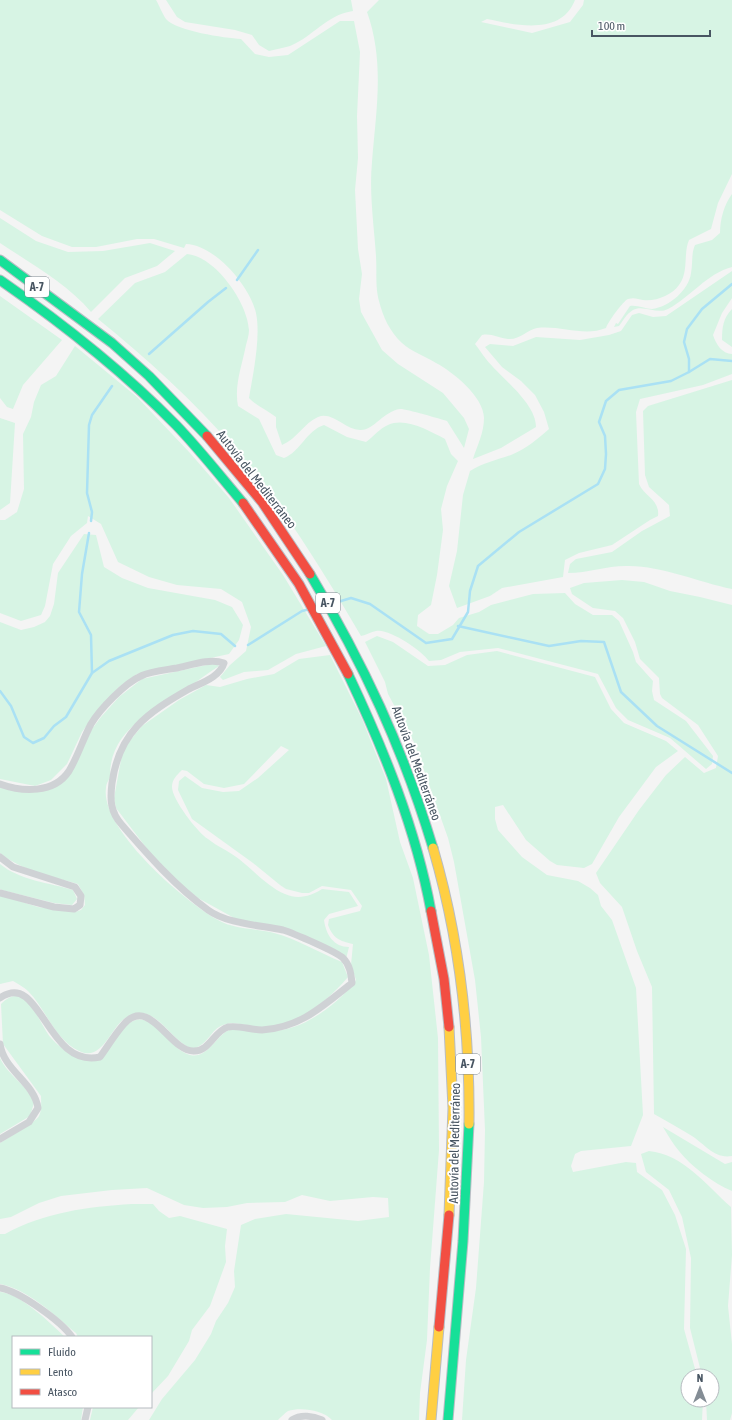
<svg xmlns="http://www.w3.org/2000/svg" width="732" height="1420" font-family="'Asap Condensed',sans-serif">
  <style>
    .green { fill: #d7f4e4 }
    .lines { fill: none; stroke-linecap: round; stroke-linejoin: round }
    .stream { stroke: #aae1f4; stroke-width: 2.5 }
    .fast-casing { stroke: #b8bdc4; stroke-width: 11 }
    .slow-casing { stroke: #b8bdc4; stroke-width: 11 }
    .jam-casing { stroke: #b8bdc4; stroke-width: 11 }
    .street { stroke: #cfd2d5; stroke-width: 7 }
    .fast { stroke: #16e098; stroke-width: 9 }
    .slow { stroke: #ffcf43; stroke-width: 9 }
    .jam { stroke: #f24e42; stroke-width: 9 }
    .labels { text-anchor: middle; stroke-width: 4; stroke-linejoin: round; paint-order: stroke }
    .shield { fill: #fff; stroke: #7f8891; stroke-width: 1 }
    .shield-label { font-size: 12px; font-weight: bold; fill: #485562 }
    .street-label { font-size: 13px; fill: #485562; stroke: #fff }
  </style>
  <rect width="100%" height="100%" fill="#f4f4f4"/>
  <g class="green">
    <path d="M0,0H156C159,5 163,15 166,19C176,31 225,38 241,39L255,54L269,57L288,55L340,21H354L360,52L357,116L358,158L355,190L358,249L362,274L359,299L361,312L382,350L398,364L443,393L464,418L469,429L464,448L447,421C441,419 403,408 400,409C384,411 374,430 361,430C346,431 333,411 318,417C304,423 297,439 282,445L276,427V417C268,411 255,405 249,398C253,374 261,337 256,313C250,286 215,245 186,244L184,248L154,239H137L96,247H72L42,236L0,210Z"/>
    <path d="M166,0H351L353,11C326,15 314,36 290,46C284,48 276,49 269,51L259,45L252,35L235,30L185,22L177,17Z"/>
    <path d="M379,0H575C561,36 516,25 487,19L481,22L532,33L570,22L583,5L584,0H732V174L718,203L711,229L689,240C683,254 689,272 679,285C672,295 655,302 643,300C638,299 634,297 628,299C623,301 608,322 606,328C584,337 560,325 537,328C527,330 520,340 508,339C499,338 491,333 482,335L475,344C479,349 482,354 486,359C501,378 536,403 536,427L501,448L473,459C477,446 484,433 484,418C484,397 453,372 436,363C425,356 412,352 402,343C390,332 383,317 379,301C375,287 377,270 376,256C374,225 369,193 372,162C376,111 385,62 367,12Z"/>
    <path d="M732,194V267C706,274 691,297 668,309C657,315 643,304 633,310C626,314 623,321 619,326L614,327L616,323L618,324L630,306C638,305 645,309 652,309C669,307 689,290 691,273C693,263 691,254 695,245L712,240L720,233C720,219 724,205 732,194Z"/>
    <path d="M0,218L36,241L68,252L103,251L150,243L175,251L157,266L125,278L91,312C68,284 30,263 0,243Z"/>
    <path d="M187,254C215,256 248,303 249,330C249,335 247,341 246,345C242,366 234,385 238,406L259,419L276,455L284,458C300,452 307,430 324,425L347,437L366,442C373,437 380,428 388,425C406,417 429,431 445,439L451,454L458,461L447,486L441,509L443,530L437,575L431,605L418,615L417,626L429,634H438L453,625L459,618L479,612L491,605L533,594L565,593L575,604L593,615H612L619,621L633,652L636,662L653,681L652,691L654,700L686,721L713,756L712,764L706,769L670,738L628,720L616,708L598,674L498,648L460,652L441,660L429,661C422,651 389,628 376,631C371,632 366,635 361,636C323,571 283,506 234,448C194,401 146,358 98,319L135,283L165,272Z"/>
    <path d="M732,271V298L722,313L713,335C716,344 722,354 732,354V374L703,385L640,399L636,412L639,484C645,497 660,500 658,516L650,520L612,545L579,553L565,560L563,577L502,588L490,596L457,608L449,586L457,551L463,495L470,471C483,463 497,460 511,455C524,450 538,439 549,429L544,412L535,395L521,381L502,367L485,347L490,344L513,346L536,337L580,340L609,335L621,331L632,315L639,313L653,317L666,316Z"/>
    <polygon points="0,296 62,340 23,385 13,409 7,407 0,398"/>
    <path d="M732,309V347L722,340C722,328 723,318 732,309Z"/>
    <polygon points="75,346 137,397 190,453 229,498 283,575 326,646 296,654 268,670 244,672 223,680 220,677 230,665 246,651 251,627 242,602 221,589 177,585 149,577 118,562 101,524 88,516 87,523 71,536 53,564 45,606 41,615 21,621 0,613 0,520 5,520 17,512 24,489 23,434 31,417 34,402 41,385 56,376"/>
    <path d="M732,380V589C698,582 660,565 626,566C606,566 588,573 568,573L570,564L576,559L612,552L642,531L670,516L669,505L649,487L645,475L643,411L648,406Z"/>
    <polygon points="0,418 15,423 10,503 0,510"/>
    <polygon points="84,534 96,535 104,567 122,578 148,588 215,600 232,607 243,625 239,640 229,654 137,674 119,687 98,710 82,732 67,764 51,780 35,786 0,779 0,622 21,630 34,627 45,622 50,616 54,604 58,573"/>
    <path d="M622,580L644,582L670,591L700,597L732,605V1156C714,1159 706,1145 692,1136C680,1129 667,1121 654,1114L652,987L637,951L622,907L600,883L596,873L639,810L666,775L685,757L704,773L716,768L718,756L698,725L662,698L660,694L659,678L640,659L635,642L623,618L615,611L593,608L572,594L570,588L584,583Z"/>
    <polygon points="377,636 393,642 428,666 445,665 467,655 497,651 595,677 611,709 624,723 666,741 678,751 656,767 619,817 592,864 584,868 557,865 550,861 526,840 503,805 495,807 495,819 498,830 522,857 547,875 578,881 590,888 598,895 601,906 612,920 636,988 643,1115 631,1146 581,1151 575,1154 571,1166 573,1172 626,1162 636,1163 637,1172 662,1190 675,1215 686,1249 684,1329 697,1376 688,1376 688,1400 703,1400 702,1420 462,1420 466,1360 476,1288 484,1182 485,1130 481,1037 475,980 454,862 448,838 414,742 388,694 385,682 365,642"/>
    <path d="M330,655L362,719L386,779L400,842L413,878L429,955L438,1038L439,1150L430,1268L427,1340L420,1393L419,1420H332C323,1410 301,1407 288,1411C285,1413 281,1417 278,1420H149L162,1399L195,1360L211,1334L216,1321L228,1303L235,1287L234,1271L241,1225L255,1219L286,1214L358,1221L389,1217L388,1198L373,1197L330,1201L302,1195L285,1202L247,1203L227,1207L203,1208L184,1205L147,1188L112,1190L61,1196L39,1203L11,1217L0,1219V1143C8,1138 36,1122 39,1116C42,1110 41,1102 41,1096L3,1044L1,1004C27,978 38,1023 51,1038C64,1052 77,1060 96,1061C111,1052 120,1024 136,1020C156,1015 170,1050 190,1055C207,1059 215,1038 227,1031C240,1025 259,1031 273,1031C304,1030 338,1004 356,980L351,965L353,944C339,941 333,938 328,925L329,919L360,911L362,906L351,890L322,886L309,893H302L286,889L280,885L253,863L192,819L178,790L179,781L185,776L202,788L223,792L239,791L258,778L289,750L281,746L244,784L224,788L204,784L187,771L182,770C177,775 172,779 172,787C172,799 197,832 208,839C218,847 229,851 239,859C253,870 268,887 285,894C298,900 311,896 322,889L349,892L358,906L329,914L324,920C326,935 334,947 349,947L346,959L297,932L236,919L198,898L179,883L151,854L116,808L114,798L123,749L142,726L179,700L206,685L220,687L247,679L274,674L299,659Z"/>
    <path d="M216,663L219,666C208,673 199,680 189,687C156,710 111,728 110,774H112C110,778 106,783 106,788C100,829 185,902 218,920C235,930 256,928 274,933C297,939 320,953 342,962L348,977C327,1002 297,1026 263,1027C250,1028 236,1020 223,1025C210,1030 210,1043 193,1049C170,1042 155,1000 127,1017C111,1025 103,1063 79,1051C54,1039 46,1009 28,991C24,987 18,984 13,981L0,984V895L38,907L75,912L81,910L85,905L84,895L78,884C51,876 22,871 0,853V786L34,792L69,774L92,729L101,717L119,697L142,679Z"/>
    <path d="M0,864C19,880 50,883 73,890L77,899L72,905L54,903L2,890L0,889Z"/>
    <path d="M0,1058C8,1076 27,1084 34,1103L30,1116L0,1134Z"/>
    <path d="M663,1127L725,1164L732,1162V1191C713,1183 692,1167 679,1151C673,1144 668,1135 663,1127Z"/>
    <path d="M649,1151C683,1154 707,1186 731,1207L732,1255L728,1306L732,1344V1413L730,1420H707L706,1400H712V1376H702L690,1328L691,1258L682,1217L669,1190L646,1172L641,1154Z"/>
    <path d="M132,1204H153L159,1211L169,1218L180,1216L227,1229L225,1246L226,1262L210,1306L192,1330L189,1341L168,1376L151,1394V1337H78L76,1333C53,1314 29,1290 0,1284V1234H5C45,1212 87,1207 132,1204Z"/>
    <path d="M0,1292C20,1293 50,1323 65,1337H13V1407H83L81,1420H0Z"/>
    <polygon points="93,1407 139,1407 128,1420 90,1420"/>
  </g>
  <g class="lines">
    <g class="stream">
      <polyline points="237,280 258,250"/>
      <polyline points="149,354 208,302 226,288"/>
      <polyline points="689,372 710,359 732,361"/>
      <polyline points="91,521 92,512 87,493 89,425 92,415 112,386"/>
      <polyline points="89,533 82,574 79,612 91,635 92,673"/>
      <polyline points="331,604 351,598 370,604 426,643 452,639 468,612 470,591 478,566 519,532 598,484 605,469 606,454 605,436 599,422 606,401 619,390 671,381 689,372 689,359 684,342 687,329 702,309 732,284"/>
      <polyline points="458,626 549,646 581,641 604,642 621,692 657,726 732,773"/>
      <polyline points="248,645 302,611 310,609"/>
      <polyline points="0,691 11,706 24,737 33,743 44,738 54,726 66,717 92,673 109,661 173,635 193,631 221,634 235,646"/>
    </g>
    <defs>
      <g id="fast">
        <polyline points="0,260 112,343 149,376 207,436"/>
        <path d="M0,280C62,323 122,370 176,425C200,450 221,477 243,503"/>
        <path d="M310,574C363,663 403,748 433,848"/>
        <path d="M348,674C384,750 416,829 431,911"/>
        <polyline points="448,1420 463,1241 469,1124"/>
      </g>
      <g id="slow">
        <path d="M433,848C459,937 470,1031 469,1124"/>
        <polyline points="449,1027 453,1108 449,1215"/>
        <polyline points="431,1420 439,1327"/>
      </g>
      <g id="jam">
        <polyline points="207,436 262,502 310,574"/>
        <polyline points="243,503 299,584 348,674"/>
        <polyline points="431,911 444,979 449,1027"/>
        <polyline points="439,1327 449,1215"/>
      </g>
    </defs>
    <use href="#fast" class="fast-casing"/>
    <use href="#slow" class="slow-casing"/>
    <use href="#jam" class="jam-casing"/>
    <g class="street">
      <path d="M0,784C22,792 54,794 69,771C78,756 83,739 91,724C100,709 125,683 141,676C151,671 166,670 177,668C191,665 210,658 224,663C220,677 201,683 189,689C147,713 119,732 112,783C110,799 110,812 122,825C148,855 175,886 208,910C227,924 260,925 283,930C293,933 337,952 343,958C350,965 351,974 352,983C323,1006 300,1028 262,1030C251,1030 239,1025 228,1027C214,1031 210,1051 194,1051C170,1052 150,995 124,1024C115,1034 108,1046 100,1057C46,1069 41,969 0,998"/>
      <polyline points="0,857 13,867 75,887 81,896 80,905 74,909 54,907 0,893"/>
      <path d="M0,1044C4,1071 34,1082 38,1108L29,1122L0,1139"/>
      <path d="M0,1288C19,1291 61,1321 72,1337"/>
      <polyline points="85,1420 88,1407"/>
      <path d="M292,1420C301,1414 313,1416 322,1420"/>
    </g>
    <use href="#fast" class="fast"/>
    <use href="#slow" class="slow"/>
    <use href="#jam" class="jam"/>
  </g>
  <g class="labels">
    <g class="shield">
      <rect x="25" y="277" width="24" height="20" rx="3"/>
      <rect x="316" y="593" width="24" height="20" rx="3"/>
      <rect x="456" y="1054" width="24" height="20" rx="3"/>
    </g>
    <g class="shield-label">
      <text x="37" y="291">A-7</text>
      <text x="328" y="607">A-7</text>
      <text x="468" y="1068">A-7</text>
    </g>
    <g class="street-label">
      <text transform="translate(257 479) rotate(52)" y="5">Autovía del Mediterráneo</text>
      <text transform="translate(417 763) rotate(70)" y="5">Autovía del Mediterráneo</text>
      <text transform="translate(454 1143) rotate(-89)" y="5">Autovía del Mediterráneo</text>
    </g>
  </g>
  <rect x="12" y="1336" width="140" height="72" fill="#ffffff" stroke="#b6bbc0"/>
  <rect x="20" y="1349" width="20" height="6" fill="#16e098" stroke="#b6bbc0"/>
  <text x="48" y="1356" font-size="12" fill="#485562">Fluido</text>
  <rect x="20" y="1369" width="20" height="6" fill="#ffcf43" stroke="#b6bbc0"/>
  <text x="48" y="1376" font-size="12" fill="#485562">Lento</text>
  <rect x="20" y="1389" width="20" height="6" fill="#f24e42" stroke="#b6bbc0"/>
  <text x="48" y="1396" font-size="12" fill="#485562">Atasco</text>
  <g transform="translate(700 1388)"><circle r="19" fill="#ffffff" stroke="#b6bbc0"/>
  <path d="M0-3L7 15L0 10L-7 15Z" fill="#848d95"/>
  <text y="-6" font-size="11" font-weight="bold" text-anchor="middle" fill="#485562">N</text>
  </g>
  <path d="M592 30v6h118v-6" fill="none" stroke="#485562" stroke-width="2"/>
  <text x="598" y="30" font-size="12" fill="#485562" stroke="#ffffff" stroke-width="3" paint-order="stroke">100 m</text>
</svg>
